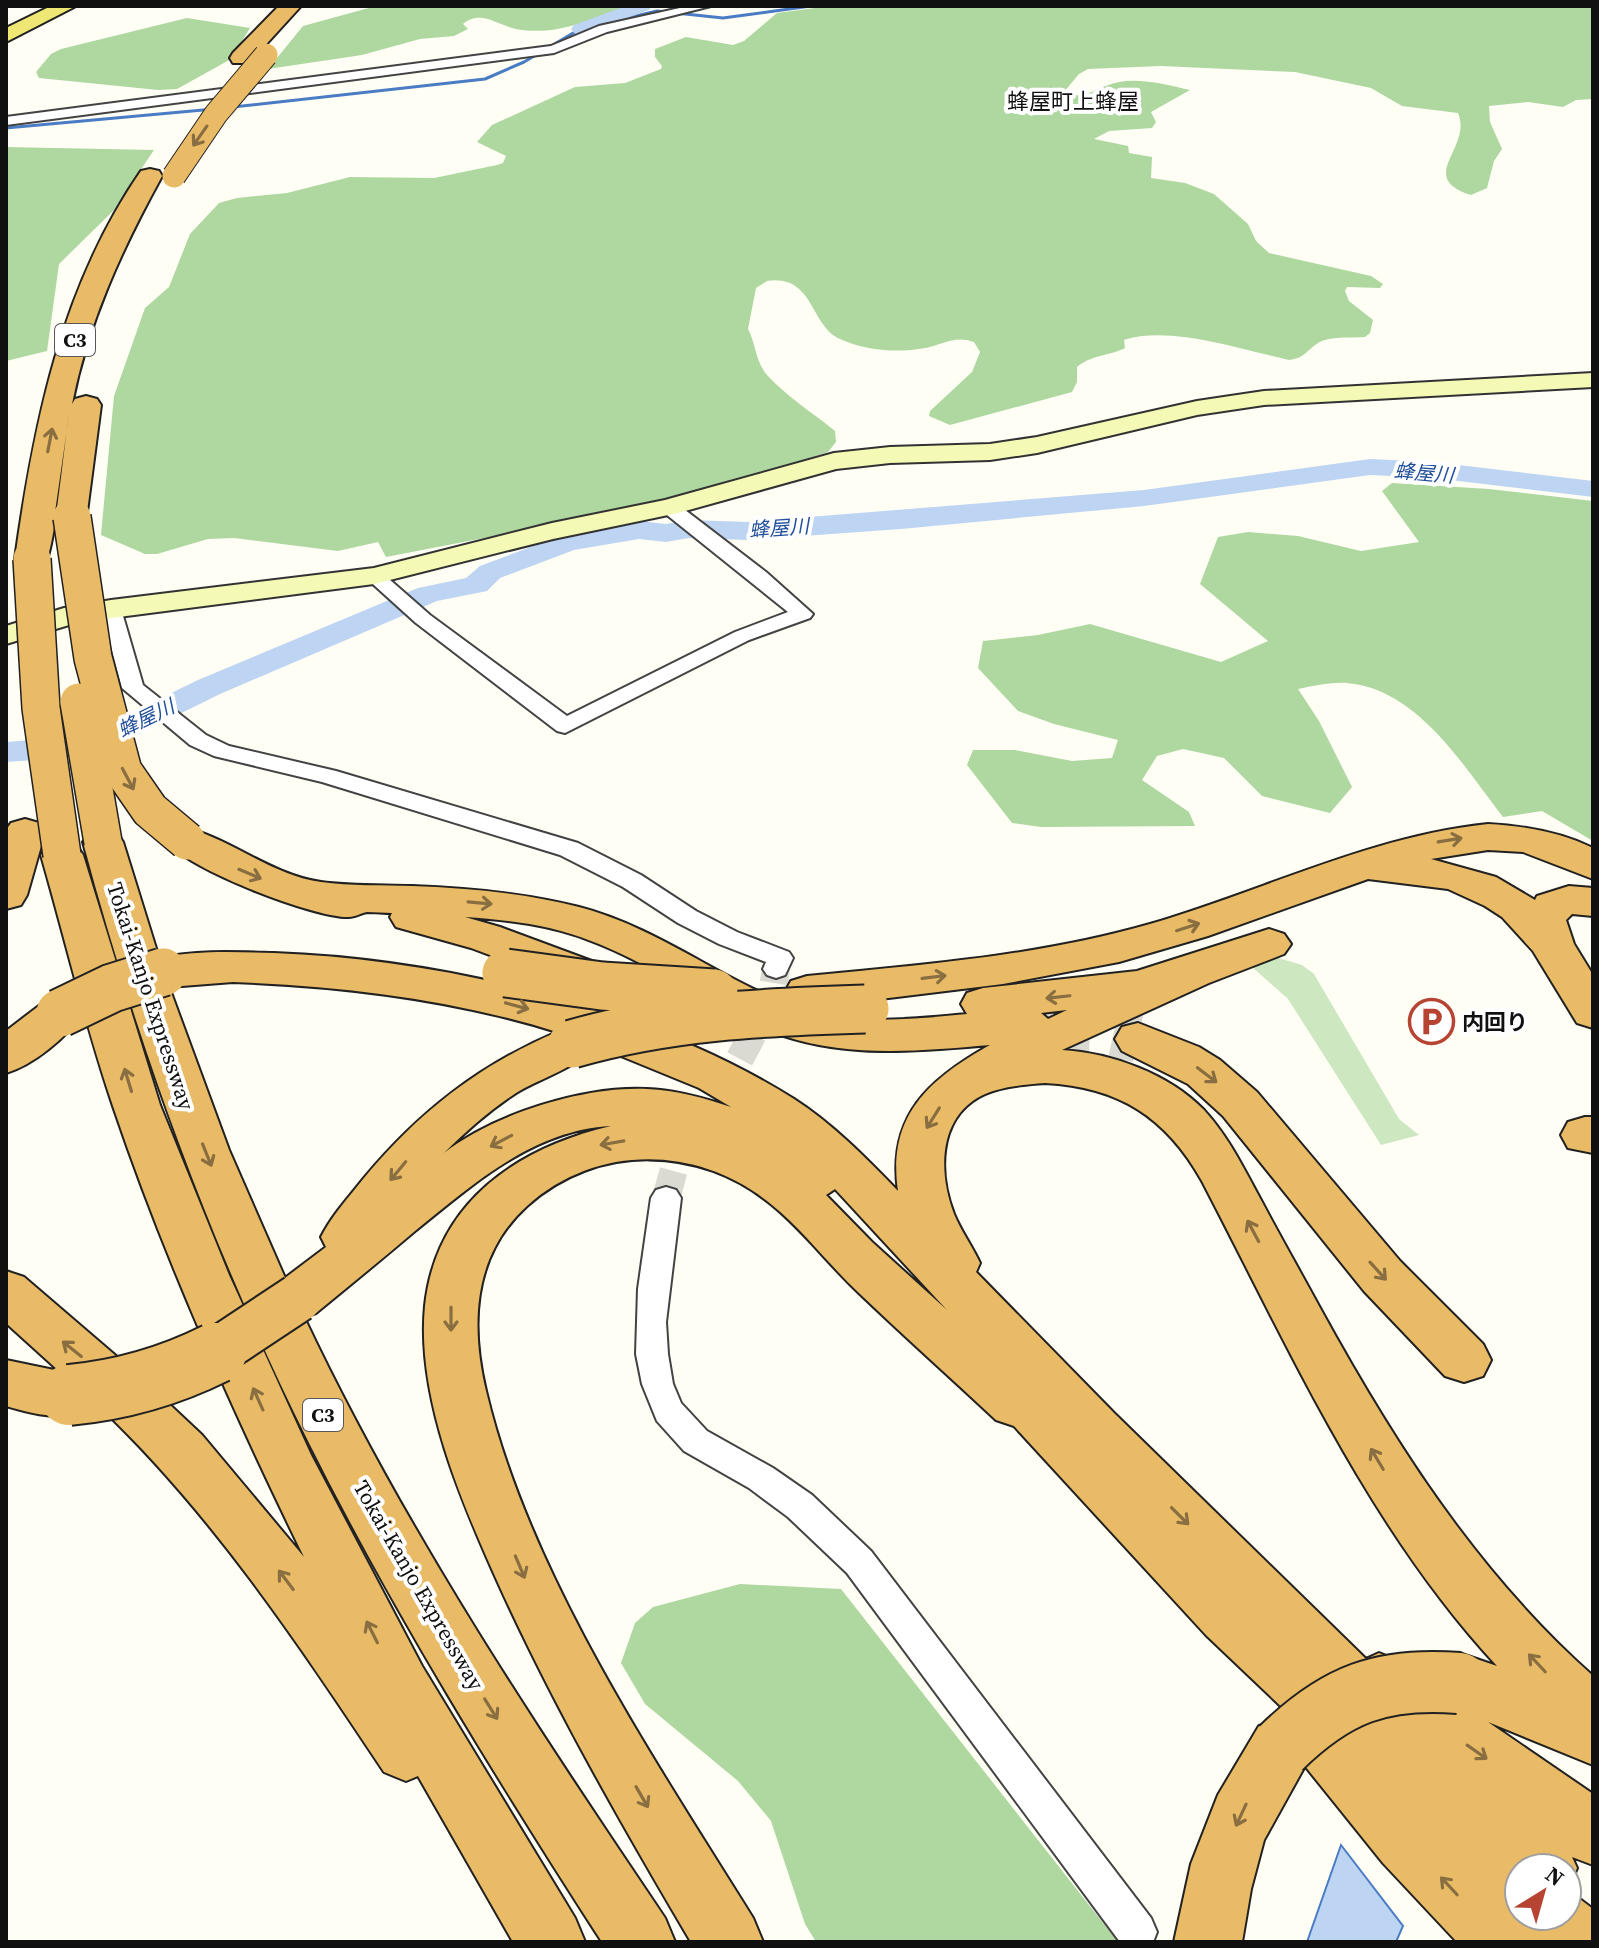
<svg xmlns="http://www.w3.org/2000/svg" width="1599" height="1948" font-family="'Source Serif 4','Noto Sans JP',serif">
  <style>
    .green { fill: #cde7c0 }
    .forest { fill: #afd7a0 }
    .water { fill: #bdd4f2; stroke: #497cc4; stroke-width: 2 }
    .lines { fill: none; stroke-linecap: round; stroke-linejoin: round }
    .stream { stroke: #497cc4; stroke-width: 3 }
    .river { fill: #bdd4f2; fill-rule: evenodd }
    .street-tunnel { stroke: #dadad3; stroke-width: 28; stroke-dasharray: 28 14; stroke-linecap: butt }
    .highway-tunnel { stroke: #dadad3; stroke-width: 47; stroke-dasharray: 47 24; stroke-linecap: butt }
    .street-casing { stroke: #434343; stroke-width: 4 }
    .secondary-casing { stroke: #323232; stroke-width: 4 }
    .primary-casing { stroke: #212121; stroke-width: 4 }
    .highway-casing { stroke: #212121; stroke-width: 4 }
    .street { fill: #fff; fill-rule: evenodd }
    .secondary { fill: #f4f9b5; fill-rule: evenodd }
    .primary { fill: #eee774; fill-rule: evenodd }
    .highway { fill: #eabb67; fill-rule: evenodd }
    .highway-bridge-far4-casing { stroke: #212121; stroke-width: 25; stroke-linecap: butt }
    .highway-bridge-far3-casing { stroke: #212121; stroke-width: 32; stroke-linecap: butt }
    .highway-bridge-far2-casing { stroke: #212121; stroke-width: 40; stroke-linecap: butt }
    .highway-bridge-far1-casing { stroke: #212121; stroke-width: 51; stroke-linecap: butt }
    .highway-bridge-casing { stroke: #212121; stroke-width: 64; stroke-linecap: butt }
    .highway-bridge-far4 { stroke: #eabb67; stroke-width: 23 }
    .highway-bridge-far3 { stroke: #eabb67; stroke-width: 29 }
    .highway-bridge-far2 { stroke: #eabb67; stroke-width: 37 }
    .highway-bridge-far1 { stroke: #eabb67; stroke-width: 47 }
    .highway-bridge { stroke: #eabb67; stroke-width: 60 }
    .oneway { stroke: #886e40 }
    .labels { text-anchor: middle; stroke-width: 8; stroke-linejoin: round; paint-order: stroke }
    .shield { fill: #fff; stroke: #585858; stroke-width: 2 }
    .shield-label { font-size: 20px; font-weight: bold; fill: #101010 }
    .far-water-label { font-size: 20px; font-style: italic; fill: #214f9a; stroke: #fff }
    .far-quarter-label { font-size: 22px; fill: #101010; stroke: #fff }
    .street-label { font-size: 22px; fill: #101010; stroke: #fff }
    .poi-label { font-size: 22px; font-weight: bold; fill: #101010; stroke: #fff; text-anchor: start }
  </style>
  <rect width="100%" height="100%" fill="#fefef5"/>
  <polygon class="green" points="1275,957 1302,965 1314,974 1399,1119 1419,1135 1381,1145 1288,999 1252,967"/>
  <g class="forest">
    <path d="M376,6H633C596,17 562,35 522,30C499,28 483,8 463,24L468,29L454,36L420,39L362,55L268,69L303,26Z"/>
    <path d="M830,6H1593V99L1576,100L1563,107L1528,102L1489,106L1490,122L1502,149L1494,161L1487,188L1471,195C1415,177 1473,148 1458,113L1402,106L1371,88L1295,72L1161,66L1088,69L1079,74L1063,93C1086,101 1097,86 1119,82C1142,78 1167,85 1190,90L1151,112L1156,122L1152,128L1109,131L1094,139L1128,146L1129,153L1152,157L1151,178L1185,183L1214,194L1248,224L1256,241L1269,253L1371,276L1383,284L1380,288L1347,287L1345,291L1349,301L1373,320L1370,333L1365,337C1351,338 1329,336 1318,343C1306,351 1305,358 1289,360C1242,350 1170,325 1124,340L1125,348C1109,356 1091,355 1077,367V382L1072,392L950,425L929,416L930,411L972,372L980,352L974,342C956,335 943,344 926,348C896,353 867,351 840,339C810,326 814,274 767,281L756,288L748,329C756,344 755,361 767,375C786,396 813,413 835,431L836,442L828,452L717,488L556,524L386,557L378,542L338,551L234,538L208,539L157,554H145L101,535L114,396L145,308L169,287L190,234L219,203L237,198L287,193L350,177L434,178L497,165L503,163L506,156L477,142L492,125L575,87L625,83L661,69L662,66L655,57V49L686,37L733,45L744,41L777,13Z"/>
    <polygon points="187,18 250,28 231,59 177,89 158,90 39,78 36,72 51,54 61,49"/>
    <polygon points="6,147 154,150 113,211 59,264 47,351 6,361"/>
    <path d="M1392,483L1489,489L1593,501V841L1542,811L1503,817C1464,767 1418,689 1347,683C1332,682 1313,686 1298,689L1319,721L1352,787L1330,813L1262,796L1224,758L1183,749L1157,756L1142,780L1189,812L1195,826L1041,827L1012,823L967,765L973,750H1015L1072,761L1112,758L1118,740L1054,724L1018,711L978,668L983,641L1038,635L1090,624L1221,662L1268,641L1200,584L1218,537L1248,532L1298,536L1361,551L1419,542L1382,491Z"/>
    <polygon points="740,1584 841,1589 1118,1942 816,1942 805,1924 771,1821 738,1781 645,1704 621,1663 635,1623 653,1607"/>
  </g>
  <polygon class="water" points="1341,1845 1403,1926 1396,1942 1307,1942"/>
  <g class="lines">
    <g class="stream">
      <polyline points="233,107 485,79 524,62 580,29 657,11 723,18 811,6"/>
      <polyline points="6,128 214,109"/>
    </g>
    <g class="river">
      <polygon points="626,6 652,6 649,10 586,33 574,33 571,29 574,25"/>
      <polygon points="1370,459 1433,462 1593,481 1593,497 1433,478 1370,475 1144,506 901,529 748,540 689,538 666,542 639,539 574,550 500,578 487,591 437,601 220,694 123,742 76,757 6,762 6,742 72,737 99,728 198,680 418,588 466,578 480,566 557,537 639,521 666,524 689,520 748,522 1144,490"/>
    </g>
    <g class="street-tunnel">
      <polyline points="720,1096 771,1000 776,969"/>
      <polyline points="666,1198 675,1166 697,1132"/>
    </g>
    <polyline class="highway-tunnel" points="1043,1027 1093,1029 1138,1039"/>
    <defs>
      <g id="street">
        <polygon points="689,6 711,6 607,32 554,53 6,125 6,117 551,46 599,26"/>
        <polygon points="669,501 676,503 766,572 813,614 810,618 749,640 565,733 557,731 416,623 364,576 374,570 381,572 430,615 567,716 735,632 788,612 662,511 659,507 662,503"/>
        <polygon points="111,603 121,609 143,685 206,735 229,746 336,771 578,843 641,875 696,911 737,932 789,952 793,958 785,975 776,978 767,975 763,969 766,962 719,944 678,923 623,887 560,855 322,782 214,756 190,745 122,688 101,609"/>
        <polygon points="666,1187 676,1190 681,1198 666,1322 668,1354 673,1384 681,1403 707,1431 773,1468 812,1495 871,1551 1151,1918 1157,1932 1153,1942 1120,1942 847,1573 788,1517 749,1488 684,1451 657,1421 642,1384 636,1354 638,1289 651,1198 656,1190"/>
      </g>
      <polygon id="secondary" points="1593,373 1593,387 1264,405 1197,415 1037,453 990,460 890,463 836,469 678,513 553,539 374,584 111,618 69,625 6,644 6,626 64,608 111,600 374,568 552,523 665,500 834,453 890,447 990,444 1037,437 1197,401 1264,391"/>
      <polygon id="primary" points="51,6 76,6 6,42 6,28"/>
      <g id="highway">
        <polygon points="279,6 301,6 249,63 233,63 230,58 233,53"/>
        <path d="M150,169L159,171L162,176C122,249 88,322 72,404L75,399L86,396L97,399L101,405L87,512L83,519L71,522L59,519L55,512L69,415C64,444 55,550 44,566L32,569L20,566L15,559C34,423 61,287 141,171Z"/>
        <polygon points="25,819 39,823 45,832 27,895 21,905 6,909 6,830 11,823"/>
        <path d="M1488,824C1525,826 1560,832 1593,848V879L1523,852L1488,850L1431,859L1496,877L1535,900L1537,896L1569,886L1593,888V916L1572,914L1566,920L1574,944L1593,975V1028L1577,1023L1533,951L1502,917L1485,906L1448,889L1368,879L1208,936L1119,962L1003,984L807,1008L791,1003L785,992L791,981L807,976C921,965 1039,956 1150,924C1263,891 1371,836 1488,824Z"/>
        <path d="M187,828C232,840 272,875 321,882C350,886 382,885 412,886C468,888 524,893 579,907C664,929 730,988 810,1011C861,1025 915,1019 967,1014L961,1004L967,993L983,988L1137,971L1269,929L1284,934L1291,944L1284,954L1209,983L1062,1050C1112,1053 1169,1074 1204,1110C1229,1137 1245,1171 1262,1202C1281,1238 1301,1273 1320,1308C1394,1443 1477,1573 1593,1676V1765L1488,1722L1593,1794V1865L1572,1857L1577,1868L1568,1890L1593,1909V1942H1457L1383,1863L1305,1766L1264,1840L1251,1889L1242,1942H1174L1191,1864L1218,1795L1259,1726L1281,1717L1286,1719L1288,1713L1206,1635L1014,1426L996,1420C950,1377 904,1336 859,1293C829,1265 804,1231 772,1205C700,1145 597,1143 527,1206C473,1255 470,1324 486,1391C529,1574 654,1759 753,1918L763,1942H691C622,1825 555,1708 499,1585C462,1503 416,1397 425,1306C436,1202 517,1148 611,1126C533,1130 472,1185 415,1231C382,1259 349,1286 316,1313L304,1317C404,1529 534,1724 665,1918L675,1942H602C497,1779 394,1613 307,1439C212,1248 138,1047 83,842L89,833L103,829L117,833L123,842L159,958C196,950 236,952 274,953C443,959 650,1008 794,1099C833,1124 866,1158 898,1191C887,1116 929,1079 990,1045C920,1051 851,1058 784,1036C715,1013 658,966 591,941C552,925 508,920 465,917L500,927L597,963L603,974L597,985L581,989L471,948L396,927L390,917L392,913C384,913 375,912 367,912C361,913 355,917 349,917C317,919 184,868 167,841L173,832ZM233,982C343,986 452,999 557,1032C479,1065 418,1113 364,1178C349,1197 332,1215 321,1237L326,1247L285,1278L229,1150L169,987ZM1067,1010L1048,1019L1041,1013ZM594,1045L699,1088L731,1107C704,1098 676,1090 647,1089C584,1086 494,1114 444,1153C466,1131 490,1110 516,1093C538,1079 582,1066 594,1045ZM1045,1083C1119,1087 1166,1117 1202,1181C1289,1348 1368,1527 1497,1666L1459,1653L1437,1662L1429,1682L1401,1662L1379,1653L1366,1659L1114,1413L976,1272L980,1263C972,1246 961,1231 954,1214C939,1175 937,1121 979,1097C999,1086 1023,1085 1045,1083ZM835,1189L947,1310L872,1242L826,1195ZM1519,1868H1567V1916H1519Z"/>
        <path d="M62,842L77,846L83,855L160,1105L229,1275L311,1455L422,1666L575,1918L585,1942H513L418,1776L406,1781L384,1772C298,1643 212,1513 99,1406L93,1401L88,1411C60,1421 34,1414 6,1406V1360L59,1371L6,1323V1271L24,1277L137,1374L202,1435L304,1557C233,1411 165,1260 113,1106C85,1024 65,938 41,855L47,846Z"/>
        <path d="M60,997L76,1002L82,1013C68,1037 33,1065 6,1073V1031L44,1002Z"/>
        <polygon points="1138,1023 1199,1047 1220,1060 1257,1092 1400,1261 1483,1344 1491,1360 1483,1376 1464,1382 1445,1376 1364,1291 1223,1116 1188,1084 1122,1051 1115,1039 1122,1027"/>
        <polygon points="1585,1117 1593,1117 1593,1153 1568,1148 1561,1135 1568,1122"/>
      </g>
    </defs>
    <use href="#street" class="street-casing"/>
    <use href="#secondary" class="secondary-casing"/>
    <use href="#primary" class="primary-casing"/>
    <use href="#highway" class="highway-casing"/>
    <use href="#street" class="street"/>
    <use href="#secondary" class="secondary"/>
    <use href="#primary" class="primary"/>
    <use href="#highway" class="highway"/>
    <defs>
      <polyline id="highway-bridge-far4" points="174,176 216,114 266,55"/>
      <polyline id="highway-bridge-far3" points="71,512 72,519"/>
      <g id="highway-bridge-far2">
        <polyline points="72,517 93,658 123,771 150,810 187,841"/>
        <polyline points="32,559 41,708 62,855"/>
        <polyline points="79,702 103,842"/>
      </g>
      <g id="highway-bridge-far1">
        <polyline points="506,973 602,986 714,993"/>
        <polyline points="60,1013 112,988 163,972"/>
        <path d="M572,1044C669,1016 765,1012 865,1009"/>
        <polyline points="212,1355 298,1298"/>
      </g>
      <g id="highway-bridge">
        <path d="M69,1395C122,1390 168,1377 216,1353"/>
        <path d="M1281,1748C1336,1694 1382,1677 1459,1683"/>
      </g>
    </defs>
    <use href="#highway-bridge-far4" class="highway-bridge-far4-casing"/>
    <use href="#highway-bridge-far3" class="highway-bridge-far3-casing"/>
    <use href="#highway-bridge-far2" class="highway-bridge-far2-casing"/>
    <use href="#highway-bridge-far1" class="highway-bridge-far1-casing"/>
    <use href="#highway-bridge" class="highway-bridge-casing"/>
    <use href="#highway-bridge-far4" class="highway-bridge-far4"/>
    <use href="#highway-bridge-far3" class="highway-bridge-far3"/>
    <use href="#highway-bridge-far2" class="highway-bridge-far2"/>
    <use href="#highway-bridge-far1" class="highway-bridge-far1"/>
    <use href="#highway-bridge" class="highway-bridge"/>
  </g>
  <defs><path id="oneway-shaft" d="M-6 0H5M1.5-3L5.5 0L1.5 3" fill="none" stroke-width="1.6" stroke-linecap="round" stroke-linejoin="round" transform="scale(2)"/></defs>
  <g class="oneway">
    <use href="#oneway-shaft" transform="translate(200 136) rotate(125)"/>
    <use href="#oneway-shaft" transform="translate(50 440) rotate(-79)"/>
    <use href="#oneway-shaft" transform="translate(128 779) rotate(62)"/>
    <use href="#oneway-shaft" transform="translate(1450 840) rotate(-9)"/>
    <use href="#oneway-shaft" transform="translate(250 874) rotate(23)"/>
    <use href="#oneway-shaft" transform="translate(480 903) rotate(5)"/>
    <use href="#oneway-shaft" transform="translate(1188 927) rotate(-18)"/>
    <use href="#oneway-shaft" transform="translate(934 977) rotate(-7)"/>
    <use href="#oneway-shaft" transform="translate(1058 997) rotate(174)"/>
    <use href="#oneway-shaft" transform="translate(517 1006) rotate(15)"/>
    <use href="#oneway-shaft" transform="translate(1207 1075) rotate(37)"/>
    <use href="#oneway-shaft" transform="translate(128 1080) rotate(-107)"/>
    <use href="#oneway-shaft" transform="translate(933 1118) rotate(122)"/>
    <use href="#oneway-shaft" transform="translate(501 1141) rotate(152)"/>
    <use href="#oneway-shaft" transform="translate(612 1143) rotate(170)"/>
    <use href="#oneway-shaft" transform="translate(207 1155) rotate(68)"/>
    <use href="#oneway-shaft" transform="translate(398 1171) rotate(130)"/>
    <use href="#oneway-shaft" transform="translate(1253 1231) rotate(-118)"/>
    <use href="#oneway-shaft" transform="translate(1378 1271) rotate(48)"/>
    <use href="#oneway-shaft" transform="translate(451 1319) rotate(90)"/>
    <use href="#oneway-shaft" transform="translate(72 1349) rotate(-141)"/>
    <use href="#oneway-shaft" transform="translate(258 1399) rotate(-114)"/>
    <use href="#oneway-shaft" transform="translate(1377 1459) rotate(-121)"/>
    <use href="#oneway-shaft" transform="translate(1180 1516) rotate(45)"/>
    <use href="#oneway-shaft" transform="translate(520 1567) rotate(67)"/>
    <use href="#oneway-shaft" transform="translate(286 1580) rotate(-127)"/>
    <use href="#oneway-shaft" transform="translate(372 1632) rotate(-117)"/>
    <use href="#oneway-shaft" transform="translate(1537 1663) rotate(-133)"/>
    <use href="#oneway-shaft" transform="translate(491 1709) rotate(58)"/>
    <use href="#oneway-shaft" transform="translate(1477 1752) rotate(35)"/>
    <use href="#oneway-shaft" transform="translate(642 1797) rotate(60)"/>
    <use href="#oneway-shaft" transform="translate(1241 1815) rotate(115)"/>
    <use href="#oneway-shaft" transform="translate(1449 1886) rotate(-133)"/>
  </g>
  <defs>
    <symbol id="parking-ring" viewBox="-11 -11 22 22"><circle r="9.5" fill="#fff" stroke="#b74432" stroke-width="1.5"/><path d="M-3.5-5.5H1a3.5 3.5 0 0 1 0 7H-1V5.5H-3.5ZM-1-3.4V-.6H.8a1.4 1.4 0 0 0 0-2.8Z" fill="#b74432"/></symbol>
  </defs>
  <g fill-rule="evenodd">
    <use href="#parking-ring" x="1406" y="996" width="51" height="51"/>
  </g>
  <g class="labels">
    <g class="shield">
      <rect x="55" y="324" width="40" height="32" rx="6"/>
      <rect x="303" y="1399" width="40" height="32" rx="6"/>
    </g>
    <g class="shield-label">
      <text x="75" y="347">C3</text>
      <text x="323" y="1422">C3</text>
    </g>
    <g class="far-water-label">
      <text transform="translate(1424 473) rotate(5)" y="7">蜂屋川</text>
      <text transform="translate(779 528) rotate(-4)" y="7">蜂屋川</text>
      <text transform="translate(146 718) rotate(-26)" y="7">蜂屋川</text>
    </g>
    <g class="far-quarter-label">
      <text x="1073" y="109">蜂屋町上蜂屋</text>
    </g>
    <g class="street-label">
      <text transform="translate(151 996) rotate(72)" y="8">Tokai-Kanjo Expressway</text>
      <text transform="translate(419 1585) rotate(60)" y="8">Tokai-Kanjo Expressway</text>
    </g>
    <g class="poi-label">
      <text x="1462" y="1030">内回り</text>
    </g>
  </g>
  <rect width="1599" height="1948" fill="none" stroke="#101010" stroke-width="16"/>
  <g transform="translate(1543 1892) rotate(37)"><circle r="38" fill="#ffffff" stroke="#9f9f9f" stroke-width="2"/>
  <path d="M0-6L14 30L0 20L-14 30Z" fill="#b74432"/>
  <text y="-12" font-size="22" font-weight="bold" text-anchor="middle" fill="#101010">N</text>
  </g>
</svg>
